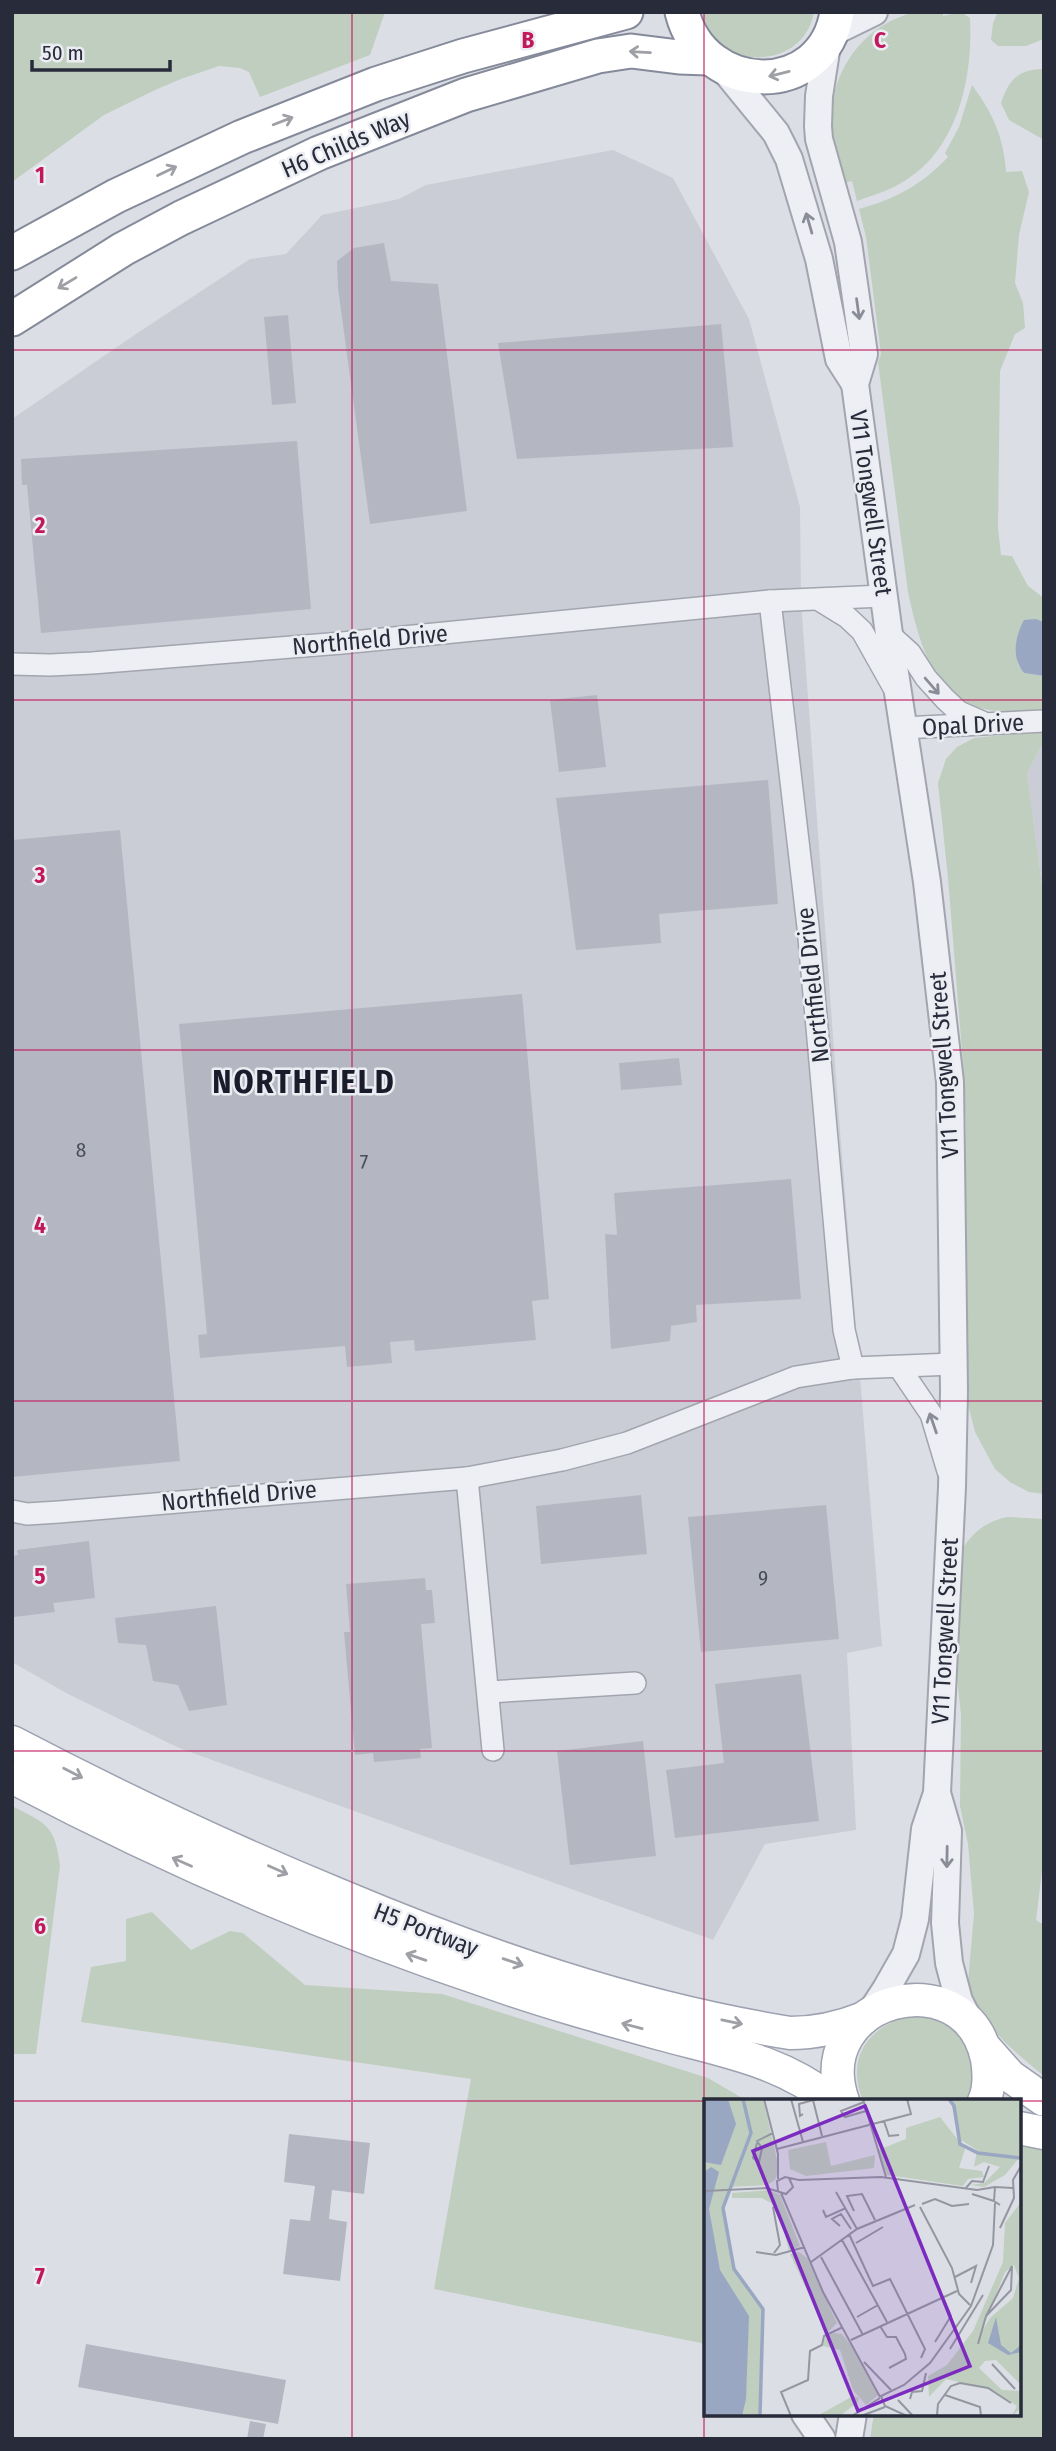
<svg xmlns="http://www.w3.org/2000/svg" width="1056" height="2451" font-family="'Fira Sans Condensed',sans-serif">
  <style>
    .built { fill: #cacdd6 }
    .green { fill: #bfcebe }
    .water { fill: #99a7c3 }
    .building { fill: #b4b7c1 }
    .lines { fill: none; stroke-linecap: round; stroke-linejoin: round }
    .minor-casing { stroke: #a2a5ae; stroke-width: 24 }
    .tertiary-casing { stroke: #a2a5ae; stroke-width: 30 }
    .primary-casing { stroke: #9da1b0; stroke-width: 35 }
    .trunk-casing { stroke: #858a9a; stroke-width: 37 }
    .minor { stroke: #eeeff4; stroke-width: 21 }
    .tertiary { stroke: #eeeff4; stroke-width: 26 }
    .primary { stroke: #fff; stroke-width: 32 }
    .trunk { stroke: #fff; stroke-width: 33 }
    .oneway { stroke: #9ea0a6 }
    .oneway2 { stroke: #8a8d97 }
    .grid { fill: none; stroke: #c2185b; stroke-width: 2; stroke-opacity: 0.55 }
    .labels { text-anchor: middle; stroke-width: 5; stroke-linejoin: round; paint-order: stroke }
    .number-label { font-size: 21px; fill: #4a4e5c }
    .street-label { font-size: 24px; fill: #272b3a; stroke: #ebedf3 }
    .district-label { font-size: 32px; font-weight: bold; letter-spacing: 2px; fill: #1a1c2b; stroke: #ebedf3 }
    .inset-river { fill: none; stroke: #99a7c3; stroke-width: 3.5 }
    .inset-road { fill: none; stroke: #9496a1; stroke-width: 2 }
    .view { fill: #7b2cbf; fill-opacity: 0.15; stroke: #7b2cbf; stroke-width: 3.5 }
    .inset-edge { fill: none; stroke: #272b3a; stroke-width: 3.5 }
    .grid-label { font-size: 23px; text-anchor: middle; font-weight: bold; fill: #c2185b; stroke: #ebedf3; stroke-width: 5; stroke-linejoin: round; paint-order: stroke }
  </style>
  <rect width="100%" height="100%" fill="#dcdee5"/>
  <g class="built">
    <polygon points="613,150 673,178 749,319 800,507 801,602 840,1131 882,1646 847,1653 856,1830 765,1844 713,1940 179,1748 68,1694 12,1662 12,419 136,334 250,259 286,254 322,215 399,199 426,185"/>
    <polygon points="1044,741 1044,901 1027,773"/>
  </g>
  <g class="green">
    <polygon points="12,12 385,12 370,55 260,97 249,72 240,68 219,66 181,79 155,90 104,115 12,182"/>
    <path d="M703,12H814C804,72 712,73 703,12Z"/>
    <path d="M917,12H943V16L961,12L970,18C973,75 959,147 906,180C891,190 874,195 857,201L852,181L844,183C841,167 836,151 833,135C824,79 861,23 917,12Z"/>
    <polygon points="998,12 1044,12 1044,39 1026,46 998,46 991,40 993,23"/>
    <path d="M1044,69V140L1009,120L1001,103C1009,80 1018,69 1044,69Z"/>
    <path d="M972,85C992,112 1004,137 1006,172L1022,171L1029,192L1019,235L1015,283L1023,303L1025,328L1015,334L1000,371L998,528L1001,555L1012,556L1028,586L1044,598V622L1036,619L1016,643L1018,665L1024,673L1044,676V711C1026,711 1007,713 989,710C932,699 919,641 908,592L878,362L881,354L866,237L859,209C895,199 922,185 948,157L945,153L959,127Z"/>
    <polygon points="1044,731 1044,741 1027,773 1044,901 1044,1494 1029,1492 1010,1482 995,1469 975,1432 969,1408 966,1383 963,1291 966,1130 964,1076 948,878 938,783 946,759 957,747 974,738"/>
    <path d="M1007,1517L1044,1519V1855L1036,1920L1044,1925V2076C1015,2052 975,2021 968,1982L974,1914L968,1844L960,1806L961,1715L954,1651L961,1551C973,1532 985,1522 1007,1517Z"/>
    <path d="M12,1806C47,1824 55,1825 60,1866L36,2054H12Z"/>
    <polygon points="152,1912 191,1950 230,1931 243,1933 305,1985 442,1994 708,2078 747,2101 706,2101 706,2344 434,2289 471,2079 81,2022 91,1967 126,1961 126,1919"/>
    <path d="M907,2016C920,2017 933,2017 945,2024C972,2040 980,2074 967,2101H863C846,2059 866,2029 907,2016Z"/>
    <polygon points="1044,2137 1044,2439 870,2439 874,2414 1019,2414 1019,2143"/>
  </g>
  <path class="water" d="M1036,619L1044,622V676L1024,673C1011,658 1015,636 1024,620Z"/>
  <g class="building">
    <polygon points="384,243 391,281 438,284 467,511 370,524 338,288 337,261 354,248"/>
    <polygon points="288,315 296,403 272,405 264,317"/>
    <polygon points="721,324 733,447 517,459 498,343"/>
    <polygon points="297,441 311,609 41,633 27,485 22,485 21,459"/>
    <polygon points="597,695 606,767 559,772 550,700"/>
    <polygon points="768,780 778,904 659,914 661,943 576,950 556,798"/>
    <polygon points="120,830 180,1461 12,1477 12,840"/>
    <polygon points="522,994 549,1299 532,1301 536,1340 415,1351 414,1340 390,1342 392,1363 347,1367 345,1346 200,1358 198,1335 207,1334 179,1024"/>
    <polygon points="679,1058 682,1085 621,1090 619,1063"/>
    <polygon points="791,1179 801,1299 696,1305 697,1322 671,1326 670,1341 611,1349 605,1234 617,1235 614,1193"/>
    <polygon points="641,1495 647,1554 541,1564 536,1506"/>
    <polygon points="826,1505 839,1639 701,1652 688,1517"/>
    <polygon points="89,1541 95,1598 53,1603 55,1612 14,1617 12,1556 18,1555 17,1550"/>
    <polygon points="425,1578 426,1590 432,1590 435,1623 421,1624 432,1748 420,1749 421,1758 374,1762 373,1753 355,1755 344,1632 350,1632 346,1584"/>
    <polygon points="216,1606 227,1705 189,1711 178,1685 153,1681 146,1645 118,1643 115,1618"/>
    <polygon points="801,1674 819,1821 675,1838 666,1770 724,1763 715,1684"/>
    <polygon points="643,1741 656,1856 570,1865 557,1751"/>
    <polygon points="289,2134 370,2143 364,2194 332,2190 329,2219 347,2222 340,2281 283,2274 290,2219 310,2221 315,2186 284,2182"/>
    <polygon points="86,2344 286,2380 278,2424 78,2387"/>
    <polygon points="250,2421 266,2424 263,2439 247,2439"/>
  </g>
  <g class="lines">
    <defs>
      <g id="minor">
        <polyline points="770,601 808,927 844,1330 853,1368"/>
        <polyline points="821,601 847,617 862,631 894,688"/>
        <polyline points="889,634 910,653 926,678 945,699 959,712 982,722"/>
        <polyline points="12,664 50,665 92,663 342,643 770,601 883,596"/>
        <polyline points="902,728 1044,721"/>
        <polyline points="899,1367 931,1414 948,1471"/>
        <polyline points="467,1478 493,1750"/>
        <polyline points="12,1511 27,1514 59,1512 467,1478 562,1460 627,1443 796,1377 853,1368 953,1364"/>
        <polyline points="489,1692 635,1683"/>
      </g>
      <g id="tertiary">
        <polyline points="831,33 874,12"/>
        <polyline points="828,39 819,96 818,126 819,139 848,242 864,354 855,384 889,634 927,882 950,1082 954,1391 952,1487 937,1793 925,1829 915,1919 906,1954 886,1989 871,2012"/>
        <polyline points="722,67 776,133 789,159 819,259 839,359 855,384"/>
        <polyline points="937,1793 948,1831 945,1923 949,1963 959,2001 972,2026"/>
        <polyline points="805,2414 822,2439"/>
        <polyline points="849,2439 853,2414"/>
      </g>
      <g id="primary">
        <path d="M12,1742C119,1798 227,1849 339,1895C484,1956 634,2008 790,2033C817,2033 839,2028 864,2018"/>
        <path d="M12,1777C166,1858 324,1927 489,1982C545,2002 603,2018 661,2034C723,2051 780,2060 832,2101"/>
        <polyline points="985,2048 1010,2076 1044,2100"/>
        <path d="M843,2101C807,1998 966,1957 987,2059C989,2072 990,2088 984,2101"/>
        <polyline points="1019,2128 1044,2133"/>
      </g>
      <g id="trunk">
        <path d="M682,12C704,98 824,99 837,12"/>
        <polyline points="12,253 116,196 242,137 376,84 463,56 626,12"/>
        <polyline points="12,319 123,249 181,218 319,153 466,95 598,56 631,51 679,57 708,58"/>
      </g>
    </defs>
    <use href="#minor" class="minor-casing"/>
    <use href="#tertiary" class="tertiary-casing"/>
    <use href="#primary" class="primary-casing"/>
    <use href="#trunk" class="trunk-casing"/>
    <use href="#minor" class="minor"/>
    <use href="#tertiary" class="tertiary"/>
    <use href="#primary" class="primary"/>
    <use href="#trunk" class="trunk"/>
  </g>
  <defs><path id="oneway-shaft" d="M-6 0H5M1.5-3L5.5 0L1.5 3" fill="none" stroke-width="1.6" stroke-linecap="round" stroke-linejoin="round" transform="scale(1.75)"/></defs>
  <g class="oneway">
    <use href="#oneway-shaft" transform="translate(640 52) rotate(-177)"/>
    <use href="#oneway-shaft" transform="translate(779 74) rotate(166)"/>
    <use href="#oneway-shaft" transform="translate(283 121) rotate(-21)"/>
    <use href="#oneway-shaft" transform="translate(167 171) rotate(-26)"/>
    <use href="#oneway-shaft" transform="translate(67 283) rotate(149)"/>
    <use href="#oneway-shaft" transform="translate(73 1773) rotate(27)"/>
    <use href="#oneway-shaft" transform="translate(182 1862) rotate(-156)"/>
    <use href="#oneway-shaft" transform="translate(278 1870) rotate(24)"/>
    <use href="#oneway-shaft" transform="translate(416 1957) rotate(-161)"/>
    <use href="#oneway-shaft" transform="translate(513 1962) rotate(19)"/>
    <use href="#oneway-shaft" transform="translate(732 2022) rotate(12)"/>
    <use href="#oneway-shaft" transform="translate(632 2026) rotate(-165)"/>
  </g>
  <g class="oneway2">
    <use href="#oneway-shaft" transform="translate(809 223) rotate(-106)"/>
    <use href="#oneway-shaft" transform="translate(858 309) rotate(82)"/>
    <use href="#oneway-shaft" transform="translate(932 686) rotate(49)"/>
    <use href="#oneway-shaft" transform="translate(933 1423) rotate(-109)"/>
    <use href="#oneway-shaft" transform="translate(947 1857) rotate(91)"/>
  </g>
  <path class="grid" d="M352,12V2439M704,12V2439M12,350H1044M12,700H1044M12,1050H1044M12,1401H1044M12,1751H1044M12,2101H1044"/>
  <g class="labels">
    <g class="number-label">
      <text x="81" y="1157">8</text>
      <text x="364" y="1169">7</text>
      <text x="763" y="1585">9</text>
    </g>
    <g class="street-label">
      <text transform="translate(346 144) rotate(-23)" y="8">H6 Childs Way</text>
      <text transform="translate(871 503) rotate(82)" y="8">V11 Tongwell Street</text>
      <text transform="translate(370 640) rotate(-5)" y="8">Northfield Drive</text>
      <text transform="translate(973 725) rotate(-3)" y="8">Opal Drive</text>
      <text transform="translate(813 985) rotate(-96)" y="8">Northfield Drive</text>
      <text transform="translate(944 1065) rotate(-94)" y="8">V11 Tongwell Street</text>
      <text transform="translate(239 1496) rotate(-5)" y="8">Northfield Drive</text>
      <text transform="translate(945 1631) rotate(-87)" y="8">V11 Tongwell Street</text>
      <text transform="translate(426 1930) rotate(21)" y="8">H5 Portway</text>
    </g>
    <g class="district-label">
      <text x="304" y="1093">NORTHFIELD</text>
    </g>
  </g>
  <g transform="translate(704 2099)">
    <rect width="317" height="317" fill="#dcdee5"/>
    <path d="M0,0H59L75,69L71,81L63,86L25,88L19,109L30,170L59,210L56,317H0ZM246,0H317L315,59L301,76L280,88L267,86L280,84L296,68L280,63L270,68L273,51L257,41ZM236,18L261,50L255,69L278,72L280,78L264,80L259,87L183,76L174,51L202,40V29ZM122,43L127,67L171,56L170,69L102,77L86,70L84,51ZM65,91L76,96L96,147L85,152L74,108L58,99H28V94ZM317,103V286L292,261L281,262L275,269L298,291L317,292V309L308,317L313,307L289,291L242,280L225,298L224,277L243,266L269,232L299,163L301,124ZM310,166L315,179L309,199L286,219L277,234L301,173ZM95,153L103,159L133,224L123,234L86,155ZM130,234L138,235L146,245L174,296L162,306L149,291L136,251L119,247L121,238ZM149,297L155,299L154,303L137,316L113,317Z" fill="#bfcebe" fill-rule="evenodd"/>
    <path d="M0,0H24L32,25L17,66L0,63ZM7,68L15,73L5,110L16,171L45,217L42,300L38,317H0V73ZM292,218L297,246L307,254L317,246V253L304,256L284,244Z" fill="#99a7c3"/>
    <path class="inset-river" d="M39,0L47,34L19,109L30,170L59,210L56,317M245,0L250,7L256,45L274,54L317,59"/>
    <path class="inset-road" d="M60,0L74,55V80M87,0L99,43M159,0L182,78M109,1L118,37M160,3L137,12L141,18L162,12M99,15L96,17L95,5L113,0M180,22L185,37L195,36M53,44L49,59L55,63L58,49L53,42L69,34M73,50L207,15L203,0M261,90L268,82L279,83L285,67M0,92L63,89L82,95L89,88L85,79M74,92L73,82L81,78L95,81L177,78L273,91L291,88M132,93L153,130M77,94L119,193L176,298M268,95L290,102M218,105L231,100L248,107L265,105M296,106L290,102L291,88L309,89M69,108L76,146L70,154M216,108L248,169L255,195L266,206M119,111L122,118L142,109M150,112L143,97L158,95L171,121M136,127L128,120L137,115L147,130M296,129L310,99L309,81L317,67M145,135L169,187L186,180L221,250L217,259M138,141L183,223M152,144L179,128M52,153L72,156L101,148M117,158L159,236M107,163L153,130L211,106M251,178L272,167L267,184M282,217L307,191L308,167M153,218L174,206M176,227L183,238H192L201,255L202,260L185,269M147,241L253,192M231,243L247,217L238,196M274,245L282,217L308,167M246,250L279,196M160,263L187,291M288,265L311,290M241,296L276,308L277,317M206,300L208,293L218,292L222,274M194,301L209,317M233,316L234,305L247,287L256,284L284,289L307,304M87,317L77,293L104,281L106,252L118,246L120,237L139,228M148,317L176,299M157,317L181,308M203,317L181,307L177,297L200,286L226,264L267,207L289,146L291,104"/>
    <path class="view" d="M161,7L266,267L154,312L49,52Z"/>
    <rect width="317" height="317" class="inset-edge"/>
  </g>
  <g class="grid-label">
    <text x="528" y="48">B</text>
    <text x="880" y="48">C</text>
    <text x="40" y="183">1</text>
    <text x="40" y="533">2</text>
    <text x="40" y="883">3</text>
    <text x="40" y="1233">4</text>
    <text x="40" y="1584">5</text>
    <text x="40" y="1934">6</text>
    <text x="40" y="2284">7</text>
  </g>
  <rect width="1056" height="2451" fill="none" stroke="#272b3a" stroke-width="28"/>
  <path d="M32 60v10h138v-10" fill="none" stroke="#272b3a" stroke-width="3.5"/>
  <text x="42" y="60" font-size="21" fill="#272b3a" stroke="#ebedf3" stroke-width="5" paint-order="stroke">50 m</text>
</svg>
